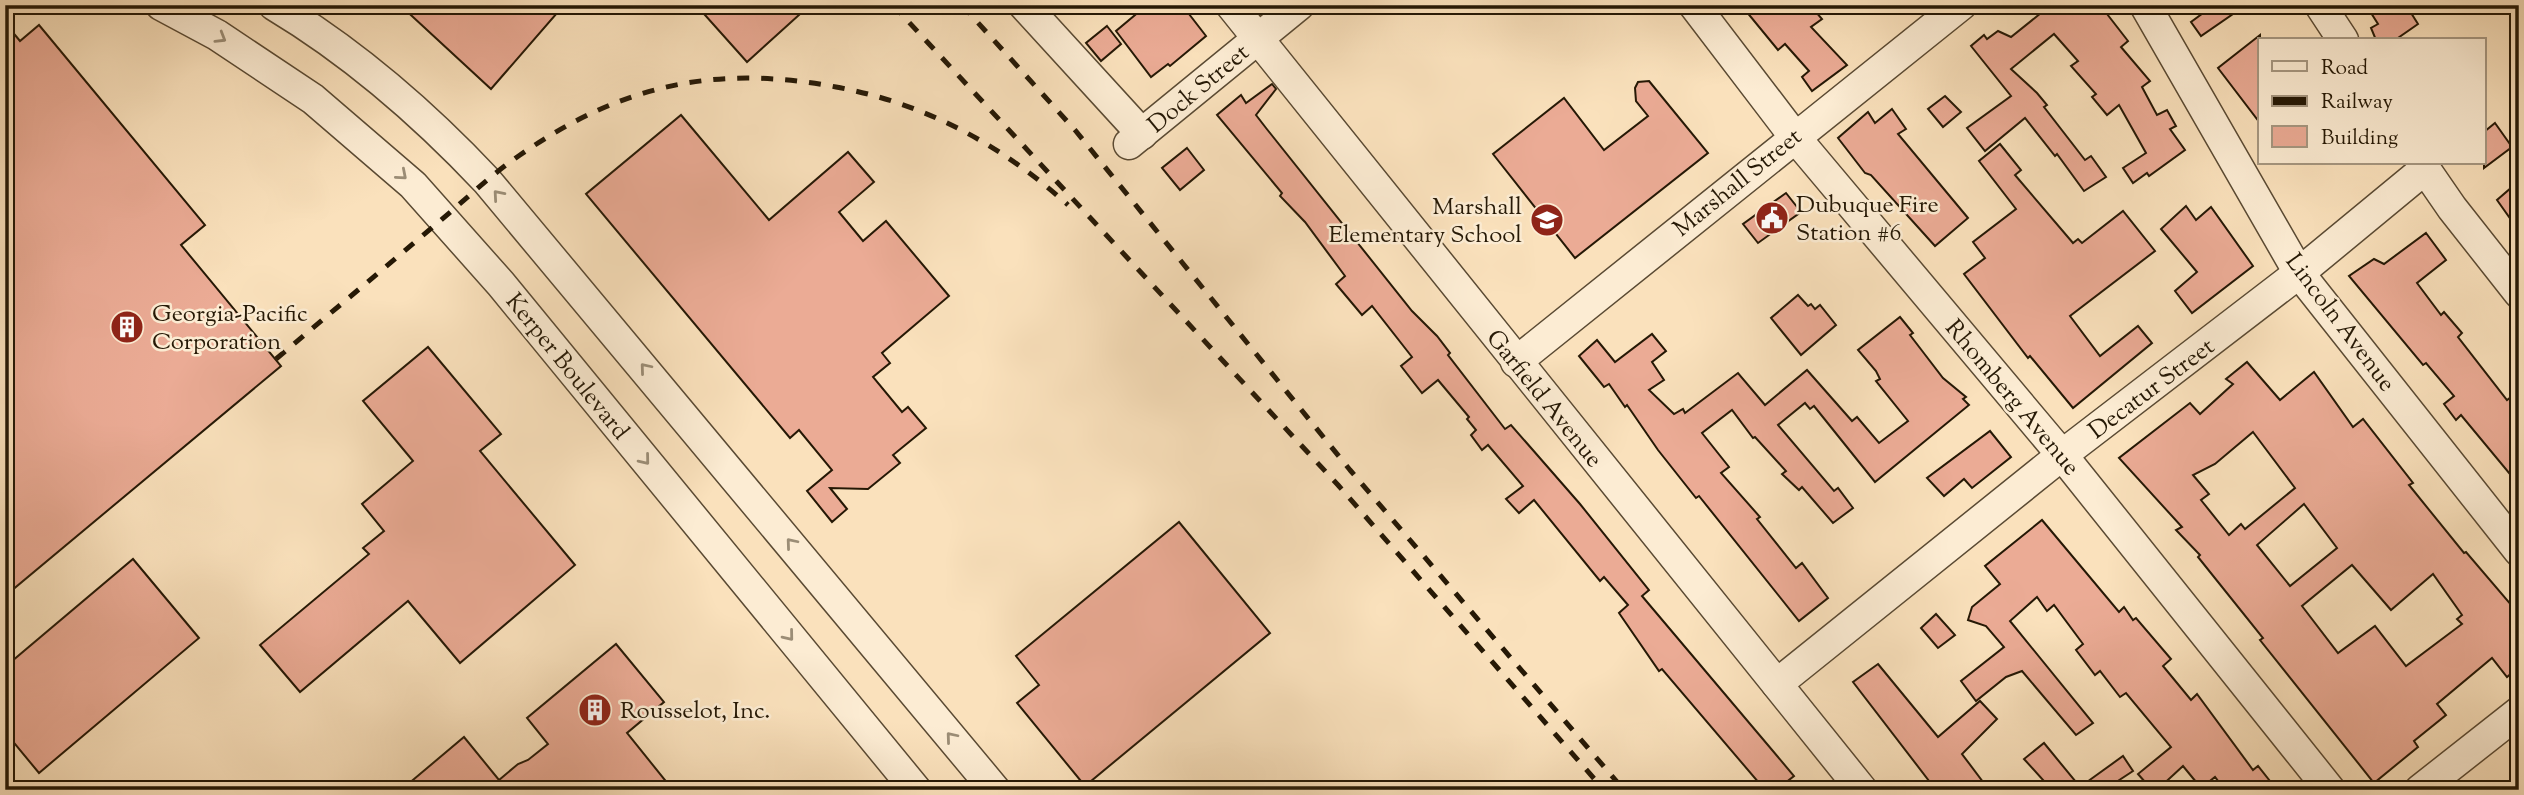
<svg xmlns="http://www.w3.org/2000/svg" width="2524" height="795" font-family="'Sorts Mill Goudy',serif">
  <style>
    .building { fill: #ebab95; stroke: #251805; stroke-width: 2; fill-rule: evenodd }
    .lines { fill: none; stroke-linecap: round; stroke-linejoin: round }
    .minor-casing { stroke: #5a4a33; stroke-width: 33 }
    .minor { stroke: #fcecd3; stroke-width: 30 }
    .rail { stroke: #251805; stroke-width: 5; stroke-dasharray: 12 12; stroke-linecap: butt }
    .oneway { stroke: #9b8d76 }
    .labels { text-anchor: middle; stroke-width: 5; stroke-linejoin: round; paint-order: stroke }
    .street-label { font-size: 24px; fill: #251805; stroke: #fcecd3 }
    .poi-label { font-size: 24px; fill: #251805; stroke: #fcecd3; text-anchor: start }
  </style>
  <rect width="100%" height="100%" fill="#fae1bc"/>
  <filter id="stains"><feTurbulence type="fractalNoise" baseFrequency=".00286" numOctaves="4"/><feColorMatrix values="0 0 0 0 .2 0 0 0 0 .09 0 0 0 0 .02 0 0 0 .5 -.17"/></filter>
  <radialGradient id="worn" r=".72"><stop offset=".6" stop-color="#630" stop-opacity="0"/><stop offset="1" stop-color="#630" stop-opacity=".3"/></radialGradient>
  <g class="building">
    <polygon points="400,5 564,5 491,89"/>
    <polygon points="696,5 810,5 747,62"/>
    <polygon points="1147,5 1182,5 1206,36 1170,66 1168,64 1151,77 1116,31"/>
    <polygon points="1741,5 1810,5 1822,19 1811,27 1847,65 1812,91 1802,77 1809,71 1785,44 1778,50"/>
    <polygon points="2051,5 2100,5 2128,41 2121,47 2150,81 2142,87 2157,115 2167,110 2176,126 2170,129 2185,150 2149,176 2147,173 2133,183 2123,168 2146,153 2119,105 2107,115 2092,97 2096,94 2071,66 2078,61 2054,34 2011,69 2037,93 2047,105 2044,107 2085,160 2091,156 2106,177 2084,191 2057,154 2055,156 2025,118 1985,151 1967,128 2011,96 1971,46 1984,35 1987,39 1998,31 2011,37"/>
    <polygon points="2214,5 2246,5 2201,36 2191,22"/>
    <polygon points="2366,5 2406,5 2418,24 2395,40 2376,40 2371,28 2378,24"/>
    <polygon points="5,23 20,41 39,25 205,225 181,245 281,366 5,596"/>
    <polygon points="1107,26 1121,44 1101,61 1086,43"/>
    <polygon points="2260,35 2260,123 2218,68"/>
    <polygon points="1649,81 1708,153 1575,258 1493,154 1564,98 1604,150 1648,116 1636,101 1635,88 1638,82"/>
    <polygon points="1272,84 1276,89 1256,115 1266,128 1412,311 1437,336 1450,353 1448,355 1505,429 1511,425 1580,504 1649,590 1642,596 1794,776 1776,790 1765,790 1662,669 1659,671 1619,613 1628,605 1604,577 1600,581 1534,500 1519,513 1506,499 1523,486 1488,445 1482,450 1471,435 1476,430 1467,419 1469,417 1438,380 1422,393 1401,366 1412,357 1372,306 1362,315 1336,284 1345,276 1305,222 1280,196 1282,193 1217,115 1241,95 1246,103"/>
    <polygon points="1945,96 1961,112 1943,127 1928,109"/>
    <polygon points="1892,109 1906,129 1898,134 1968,218 1935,246 1871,175 1865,173 1838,138 1868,112 1875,123"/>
    <polygon points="681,115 769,220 848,152 874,182 839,212 863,241 886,221 949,296 882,353 890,363 873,377 902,412 908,407 926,428 893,455 900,463 868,489 830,488 847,509 832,522 807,491 832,470 799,430 790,438 586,194"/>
    <polygon points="2495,123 2512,147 2484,168 2484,132"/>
    <polygon points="2000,144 2021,170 2015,175 2073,243 2078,239 2082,243 2123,211 2155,251 2070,316 2100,356 2138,326 2152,343 2073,408 2030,356 2028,358 1964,274 1985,258 1973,242 2016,209 1979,161"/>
    <polygon points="1187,148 1204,170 1180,190 1162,168"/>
    <polygon points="2519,181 2519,231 2497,200"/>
    <polygon points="1786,193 1801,212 1758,243 1743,224"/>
    <polygon points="2186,206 2196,220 2211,207 2253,266 2192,313 2175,291 2197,272 2161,229"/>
    <polygon points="2426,233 2446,260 2417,283 2441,315 2444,312 2462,333 2458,337 2507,400 2519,391 2519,485 2461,415 2456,420 2444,404 2454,396 2426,363 2423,365 2349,276 2374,259 2384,264"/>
    <polygon points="1798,295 1808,306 1811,304 1815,309 1820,305 1836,325 1801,355 1771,318"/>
    <polygon points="1900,317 1913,333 1910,335 1923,352 1943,378 1966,397 1963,399 1969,405 1875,482 1814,406 1810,409 1805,403 1778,425 1834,491 1838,488 1853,508 1833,523 1802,487 1799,490 1782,474 1786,471 1755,437 1753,438 1732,410 1702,433 1729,467 1721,473 1760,517 1757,519 1796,568 1802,563 1828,598 1799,621 1699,496 1696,498 1658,450 1627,405 1625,407 1609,384 1604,387 1579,356 1597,340 1615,362 1652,334 1666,351 1652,362 1664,380 1649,390 1674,414 1683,409 1685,413 1738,373 1765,405 1807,370 1852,421 1857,417 1879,443 1908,421 1876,381 1880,379 1876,371 1858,350"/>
    <polygon points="428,347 501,434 480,451 575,565 460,663 408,601 300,692 260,645 369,554 363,548 384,531 362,504 413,461 363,401"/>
    <path d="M2247,362L2280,400L2314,372L2353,427L2363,419L2413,483L2409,485L2464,553L2466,552L2519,614V667L2507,677L2492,658L2437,704L2446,715L2414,741L2418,747L2374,783L2260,640L2263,638L2198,557L2200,555L2176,530L2182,527L2119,458L2190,403L2200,414L2233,384L2226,379ZM2253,432L2295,488L2245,529L2241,524L2229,535L2201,500L2209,494L2193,475L2215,464ZM2304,504L2337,548L2290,586L2257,545ZM2352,565L2391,610L2433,574L2462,615L2457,619L2462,624L2406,666L2375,626L2338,653L2302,606Z"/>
    <polygon points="1990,431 2011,457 1972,488 1964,479 1944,496 1927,478"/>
    <polygon points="2042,520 2119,612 2124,607 2133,620 2136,618 2171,659 2163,666 2191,700 2197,694 2253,770 2258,766 2277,790 2225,790 2215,777 2201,788 2183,766 2157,790 2152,790 2138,774 2171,747 2126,693 2120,697 2100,671 2095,675 2076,650 2083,644 2054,605 2047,611 2037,597 2010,621 2093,723 2076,735 2022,671 2006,677 1976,701 1961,681 2004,647 1986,626 1968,620 1972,607 2000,584 1985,566"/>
    <polygon points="1179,522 1270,633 1085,786 1017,703 1039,685 1016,656"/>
    <polygon points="133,559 199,638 39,773 5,732 5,667"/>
    <polygon points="1936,614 1955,635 1938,648 1921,628"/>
    <polygon points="616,644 664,702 627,733 673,790 401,790 464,737 499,780 518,764 528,760 548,744 527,718"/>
    <polygon points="1878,664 1938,737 1980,701 1997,719 1962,754 1989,790 1936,790 1853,682"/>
    <polygon points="2044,743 2080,787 2123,756 2133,771 2104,790 2052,790 2024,759"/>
  </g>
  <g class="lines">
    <defs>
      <g id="minor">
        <polyline points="161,5 217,35 313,99 413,185 501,284 916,790"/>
        <path d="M274,5C354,53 423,113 487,181L995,790"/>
        <polyline points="1024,5 1142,134"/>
        <polyline points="1231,5 1862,790"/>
        <polyline points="1694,5 1794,136 2062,455 2330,790"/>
        <polyline points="2145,5 2299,273 2519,551"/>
        <polyline points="2320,5 2343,40"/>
        <polyline points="1129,144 1299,5"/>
        <polyline points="2421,163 2452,208 2519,293"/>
        <polyline points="1516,362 1961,5"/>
        <polyline points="1777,684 2062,455 2299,273 2425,169"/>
        <polyline points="2420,790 2519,712"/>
      </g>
    </defs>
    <use href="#minor" class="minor-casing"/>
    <use href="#minor" class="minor"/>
    <g class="rail">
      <polyline points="893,5 1338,485 1604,790"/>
      <polyline points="962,5 1075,130 1350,470 1624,790"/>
      <path d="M276,359C328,315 381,271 434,226C462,203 489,176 520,155C621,85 715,64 836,87C924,103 1002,145 1068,205"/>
    </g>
  </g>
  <defs><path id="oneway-chevron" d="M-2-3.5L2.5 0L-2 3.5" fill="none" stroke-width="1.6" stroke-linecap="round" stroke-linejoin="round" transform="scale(1.75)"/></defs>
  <g class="oneway">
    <use href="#oneway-chevron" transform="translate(221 38) rotate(31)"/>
    <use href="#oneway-chevron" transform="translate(402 175) rotate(41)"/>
    <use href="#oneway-chevron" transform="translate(498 195) rotate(-131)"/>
    <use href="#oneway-chevron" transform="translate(645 368) rotate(-130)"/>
    <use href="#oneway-chevron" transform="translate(645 460) rotate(51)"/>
    <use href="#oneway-chevron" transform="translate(791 543) rotate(-130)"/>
    <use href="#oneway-chevron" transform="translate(789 636) rotate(51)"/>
    <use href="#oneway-chevron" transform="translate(951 737) rotate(-130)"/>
  </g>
  <defs>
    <symbol id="civic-disc" viewBox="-11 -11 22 22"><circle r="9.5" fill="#8f2418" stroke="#fcecd3"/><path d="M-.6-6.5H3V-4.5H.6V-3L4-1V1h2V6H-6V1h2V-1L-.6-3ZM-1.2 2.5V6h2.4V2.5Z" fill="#fff"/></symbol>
    <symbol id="school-disc" viewBox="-11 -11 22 22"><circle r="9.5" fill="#8f2418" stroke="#fcecd3"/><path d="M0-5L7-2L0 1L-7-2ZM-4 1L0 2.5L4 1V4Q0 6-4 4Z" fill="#fff"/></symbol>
    <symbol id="building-disc" viewBox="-11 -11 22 22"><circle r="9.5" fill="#8f2418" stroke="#fcecd3"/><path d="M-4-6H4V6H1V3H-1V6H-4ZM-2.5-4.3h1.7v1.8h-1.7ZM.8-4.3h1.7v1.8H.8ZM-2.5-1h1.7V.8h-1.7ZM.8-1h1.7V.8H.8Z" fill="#fff"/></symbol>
  </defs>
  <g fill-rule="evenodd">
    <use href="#civic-disc" x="1753" y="199" width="38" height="38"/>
    <use href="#school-disc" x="1528" y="201" width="38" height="38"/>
    <use href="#building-disc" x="108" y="308" width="38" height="38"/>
    <use href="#building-disc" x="576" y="691" width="38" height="38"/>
  </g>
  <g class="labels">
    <g class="street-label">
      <text transform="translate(1198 88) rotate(-40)" y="8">Dock Street</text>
      <text transform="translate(1737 182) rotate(-39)" y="8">Marshall Street</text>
      <text transform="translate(2341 322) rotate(53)" y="8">Lincoln Avenue</text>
      <text transform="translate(568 366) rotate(51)" y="8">Kerper Boulevard</text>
      <text transform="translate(2151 388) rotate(-37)" y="8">Decatur Street</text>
      <text transform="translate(2013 397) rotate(50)" y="8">Rhomberg Avenue</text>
      <text transform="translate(1545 398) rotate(51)" y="8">Garfield Avenue</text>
    </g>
    <g class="poi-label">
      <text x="1796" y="212">Dubuque Fire<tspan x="1796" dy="28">Station #6</tspan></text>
      <text x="1522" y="214" text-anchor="end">Marshall<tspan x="1522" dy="28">Elementary School</tspan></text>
      <text x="152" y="321">Georgia-Pacific<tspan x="152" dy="28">Corporation</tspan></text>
      <text x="620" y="718">Rousselot, Inc.</text>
    </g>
  </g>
  <rect width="2524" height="795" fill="none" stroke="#fae1bc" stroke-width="28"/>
  <rect x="7" y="7" width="2510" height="781" fill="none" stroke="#251805" stroke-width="3.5"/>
  <rect x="14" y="14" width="2496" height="767" fill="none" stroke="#251805" stroke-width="2"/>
  <rect x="2258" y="38" width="228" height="126" fill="#fcecd3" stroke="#a69781" stroke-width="2"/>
  <rect x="2272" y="61" width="35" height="10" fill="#fcecd3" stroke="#a69781" stroke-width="2"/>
  <text x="2321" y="74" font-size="21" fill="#251805">Road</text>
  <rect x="2272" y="96" width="35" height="10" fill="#251805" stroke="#a69781" stroke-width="2"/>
  <text x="2321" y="108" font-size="21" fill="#251805">Railway</text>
  <rect x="2272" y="126" width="35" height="21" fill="#ebab95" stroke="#a69781" stroke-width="2"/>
  <text x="2321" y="144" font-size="21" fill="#251805">Building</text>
  <rect width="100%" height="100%" filter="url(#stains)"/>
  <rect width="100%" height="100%" fill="url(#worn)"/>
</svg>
